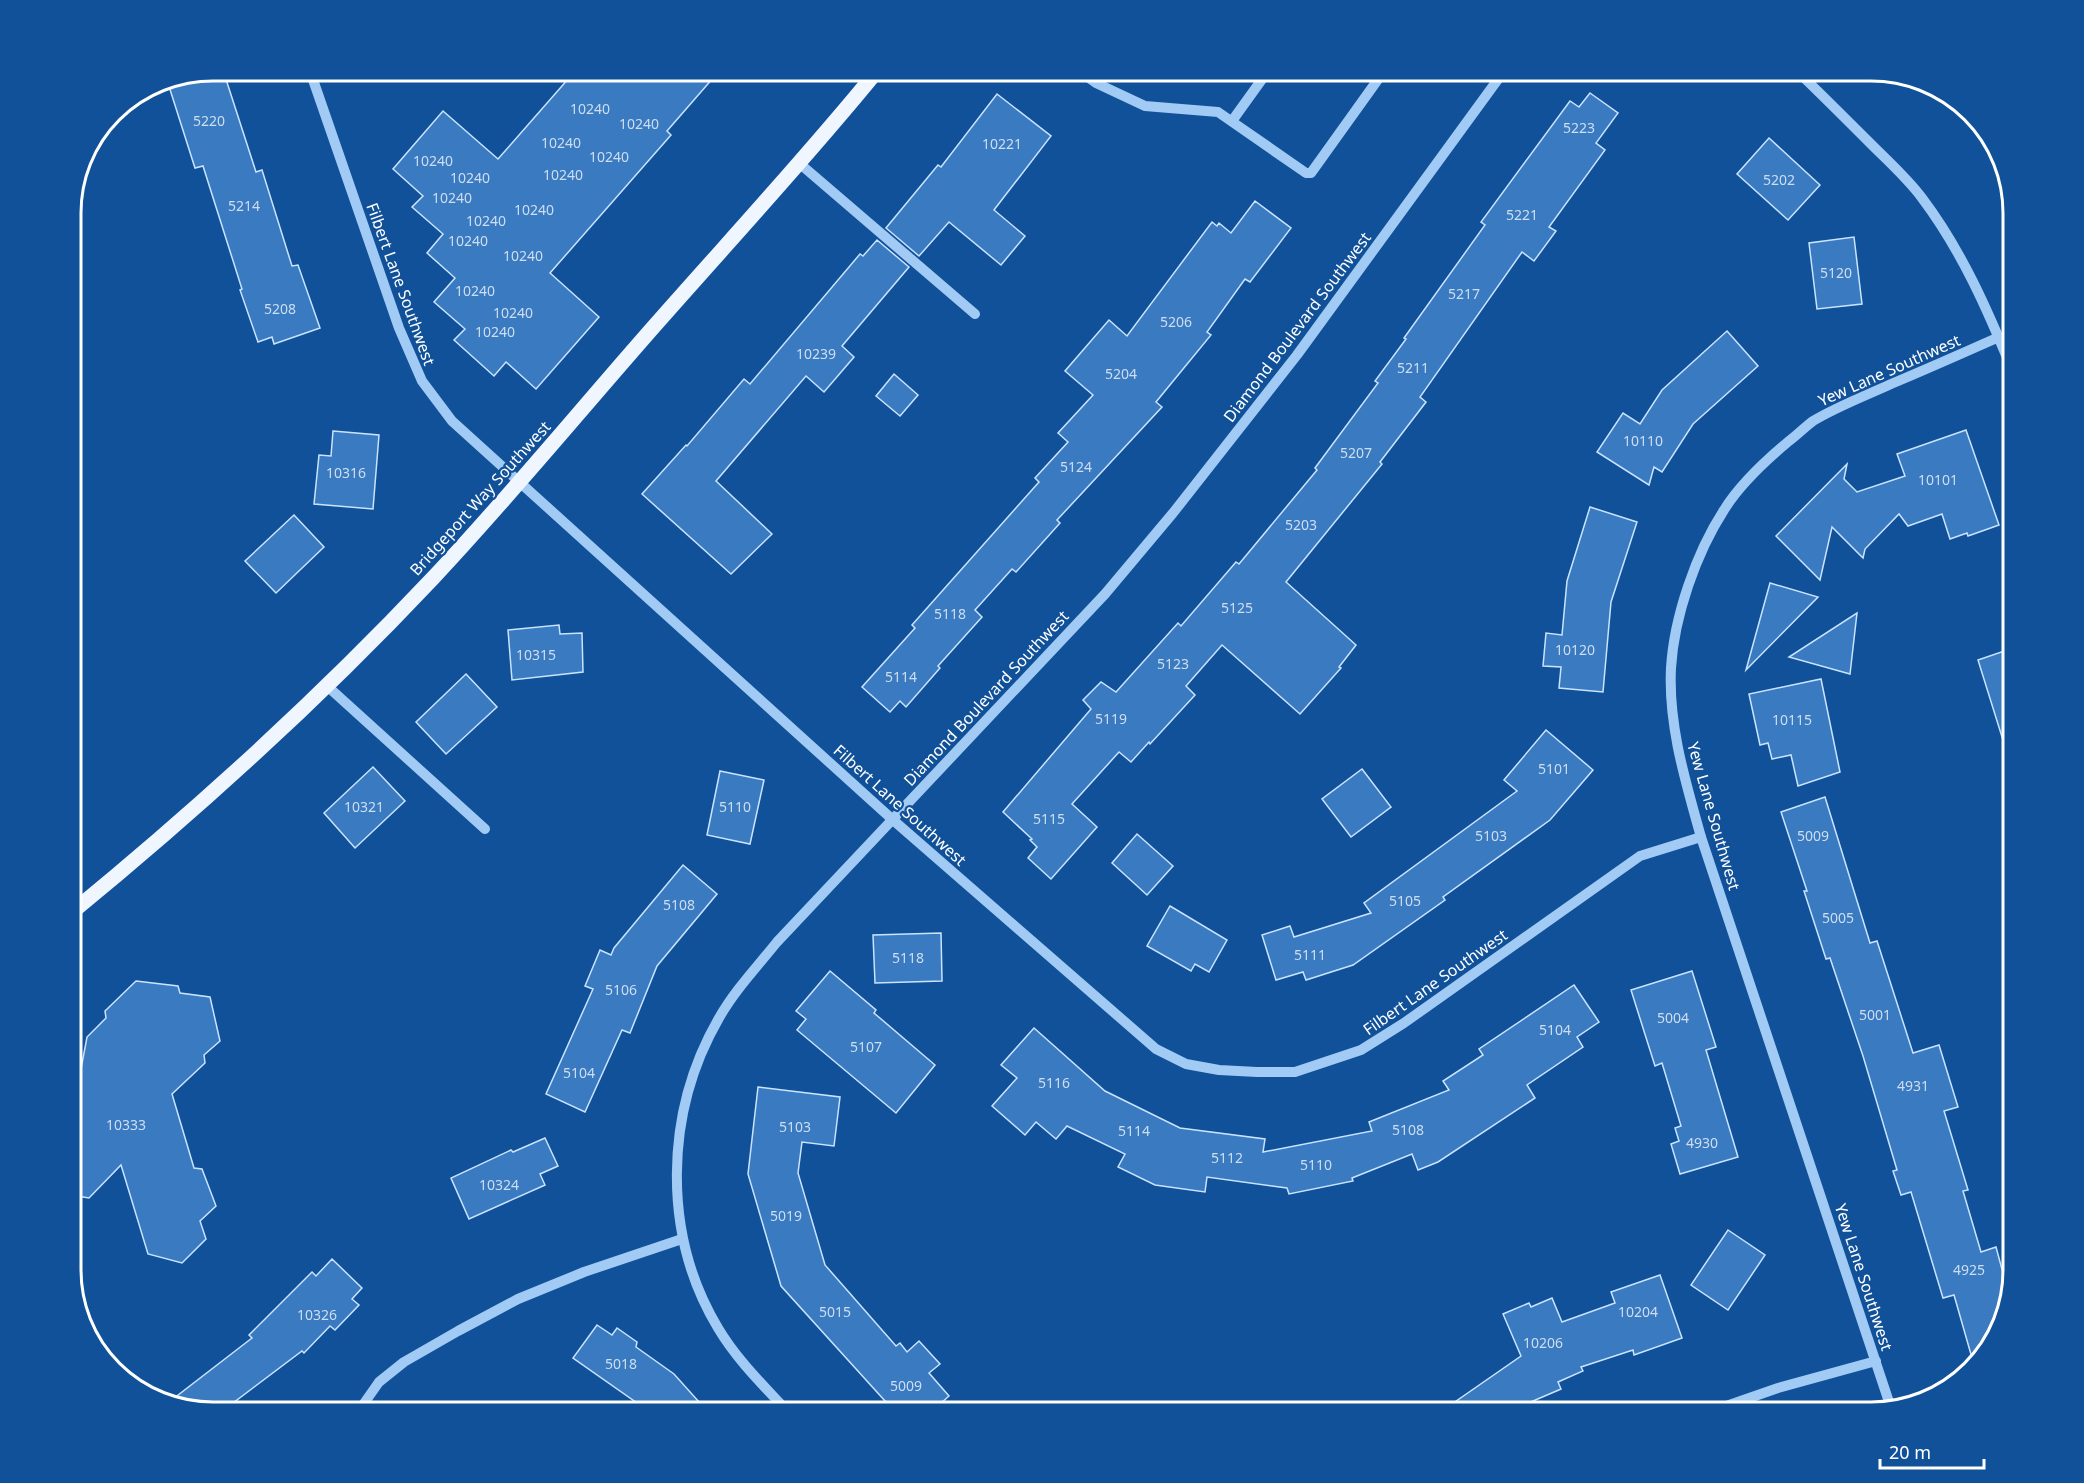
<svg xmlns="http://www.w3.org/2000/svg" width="2084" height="1483" font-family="'Noto Sans',sans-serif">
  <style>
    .building { fill: #397ac1; stroke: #cae3fe; stroke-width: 1.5 }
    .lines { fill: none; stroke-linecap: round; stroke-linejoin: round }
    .minor { stroke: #a1caf4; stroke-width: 10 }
    .major { stroke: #eff6ff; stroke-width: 15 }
    .labels { text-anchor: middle; stroke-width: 4.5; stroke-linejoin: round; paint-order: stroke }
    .number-label { font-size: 14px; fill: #cedef0 }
    .street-label { font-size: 16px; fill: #fff; stroke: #105199 }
    .rim { fill: none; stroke: #fff; stroke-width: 3 }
  </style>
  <rect width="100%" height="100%" fill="#105199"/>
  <g class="building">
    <polygon points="213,70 223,70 256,172 262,170 292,266 298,265 320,328 274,344 272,337 258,342 240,290 242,289 203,166 195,168 167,80"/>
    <polygon points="576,70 720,70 667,131 671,135 550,273 599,317 536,389 506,362 494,376 454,340 465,329 434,302 455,278 427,253 443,234 412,207 423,196 393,169 443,111 498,159"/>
    <polygon points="1590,93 1618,113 1596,143 1605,150 1549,227 1556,231 1534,261 1522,252 1420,397 1426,402 1380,462 1382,464 1286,582 1356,645 1339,667 1341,668 1300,714 1222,645 1186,686 1195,695 1150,744 1149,742 1131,762 1119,752 1072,804 1097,827 1051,879 1028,858 1037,847 1030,840 1032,839 1003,812 1091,709 1083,700 1101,682 1116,692 1178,623 1181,626 1236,562 1239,564 1317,470 1315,468 1378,383 1375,381 1406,339 1404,338 1485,225 1481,222 1570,101 1579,107"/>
    <polygon points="997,94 1051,136 994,210 1025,236 1001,265 949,222 919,256 886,228 938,165 941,167"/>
    <polygon points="1769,138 1820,185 1788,220 1737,174"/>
    <polygon points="1255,201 1291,228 1250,282 1245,279 1207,332 1211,335 1156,402 1162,407 1057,520 1060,523 1016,572 1012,569 975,610 982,617 938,666 940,668 906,707 900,701 890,712 862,687 915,628 912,625 1039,482 1035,478 1068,442 1058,433 1093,395 1065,371 1109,320 1127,336 1212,222 1217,226 1219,223 1231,233"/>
    <polygon points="1854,237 1862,304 1817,309 1809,243"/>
    <polygon points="877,240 909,267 842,346 854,357 824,392 806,376 716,481 772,534 731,574 642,494 686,445 687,446 744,379 750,384 860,254 863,256"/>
    <polygon points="1727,331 1758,366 1693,424 1662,472 1654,467 1649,485 1597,452 1623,413 1640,424 1662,390"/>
    <polygon points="894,374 918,395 900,416 876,396"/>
    <polygon points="1966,430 1999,525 1968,536 1967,533 1950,539 1942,514 1908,526 1899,514 1865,549 1863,558 1832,527 1820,580 1776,536 1847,464 1844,479 1857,492 1905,476 1897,454"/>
    <polygon points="333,431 379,435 373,509 314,504 319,455 331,456"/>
    <polygon points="1590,507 1637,522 1611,602 1603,692 1559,688 1561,667 1543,666 1546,633 1562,635 1567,581"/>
    <polygon points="294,515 324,547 276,593 245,561"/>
    <polygon points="1770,583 1818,597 1746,670"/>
    <polygon points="1857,613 1850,674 1789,657"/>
    <polygon points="559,625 560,634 582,633 583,672 512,680 508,630"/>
    <polygon points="2013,648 2013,752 2007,753 1978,660"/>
    <polygon points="466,674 497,707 446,754 416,722"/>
    <polygon points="1821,679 1840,772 1798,786 1791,755 1772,759 1768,743 1760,745 1749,694"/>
    <polygon points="1546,730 1593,770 1550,820 1443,897 1445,900 1353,965 1306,980 1303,972 1276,980 1262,935 1290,926 1294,937 1371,913 1364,903 1517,791 1504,780"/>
    <polygon points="373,767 405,801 355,848 324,813"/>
    <polygon points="1362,769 1391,807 1351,837 1322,799"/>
    <polygon points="720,771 764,780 750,844 707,835"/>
    <polygon points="1825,797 1870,943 1877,941 1913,1053 1939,1045 1958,1107 1944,1111 1968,1190 1963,1191 1981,1252 1996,1247 2007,1288 1984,1356 1974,1365 1954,1295 1943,1298 1911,1192 1901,1195 1893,1171 1897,1170 1863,1056 1830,958 1826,959 1804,891 1807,891 1781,812"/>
    <polygon points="1137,834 1173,866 1147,895 1112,863"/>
    <polygon points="683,865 717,894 657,966 630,1033 622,1030 585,1112 546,1094 593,989 585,986 600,950 611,955 614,948"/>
    <polygon points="1170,906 1227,940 1209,972 1195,964 1191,971 1147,946"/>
    <polygon points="941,933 942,981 875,983 873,935"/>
    <polygon points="830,971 876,1010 874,1013 935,1065 896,1113 797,1030 806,1019 796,1011"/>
    <polygon points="1692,971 1716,1047 1706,1050 1738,1157 1680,1174 1671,1144 1679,1141 1675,1128 1681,1126 1662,1063 1655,1066 1631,990"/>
    <polygon points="136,981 178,986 180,993 210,997 220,1041 204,1055 205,1063 172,1094 194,1168 202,1169 216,1206 200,1221 206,1239 182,1263 148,1254 121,1165 89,1198 71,1195 71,1067 81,1069 87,1037 106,1018 105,1011"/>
    <polygon points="1574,985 1599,1022 1577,1037 1583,1047 1527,1085 1535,1098 1438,1162 1418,1170 1412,1154 1352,1178 1353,1181 1289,1194 1287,1188 1207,1177 1205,1192 1155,1185 1118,1167 1125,1154 1067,1126 1056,1139 1036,1122 1025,1135 992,1106 1017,1078 1001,1065 1034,1028 1105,1091 1180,1128 1265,1139 1263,1152 1372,1131 1369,1122 1449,1090 1443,1081 1483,1055 1479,1049"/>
    <polygon points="758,1087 840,1097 834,1146 802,1142 798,1173 825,1265 896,1346 900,1343 907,1352 919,1341 940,1364 929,1373 949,1396 931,1412 895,1412 781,1286 748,1174"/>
    <polygon points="545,1138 558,1166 540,1174 545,1185 469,1219 451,1178 511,1150 513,1152"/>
    <polygon points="1728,1230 1765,1255 1728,1310 1691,1285"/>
    <polygon points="332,1259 362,1288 352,1299 359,1305 335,1330 330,1326 304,1353 302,1351 221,1412 213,1412 173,1399 252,1338 249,1335 312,1272 316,1276"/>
    <polygon points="1660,1275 1682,1338 1634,1355 1633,1350 1581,1367 1583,1371 1558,1382 1561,1389 1505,1413 1439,1413 1521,1356 1503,1314 1529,1303 1531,1307 1552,1298 1562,1322 1615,1303 1611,1292"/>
    <polygon points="597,1325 612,1335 617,1328 637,1342 636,1347 674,1374 708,1412 650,1412 573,1358"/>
  </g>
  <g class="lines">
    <g class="minor">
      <polyline points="310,71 399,328 422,381 452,421 893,820 1156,1049 1186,1064 1219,1070 1257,1072 1295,1072 1361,1050 1404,1023 1640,856 1701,837"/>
      <polyline points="1079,71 1096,83 1145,106 1218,112 1306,173 1311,173 1384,71"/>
      <path d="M1797,71C1822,95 1847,120 1872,145C1889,162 1908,179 1922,198C1962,251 1988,311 2013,372"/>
      <polyline points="1232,121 1268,71"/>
      <polyline points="799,163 975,314"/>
      <polyline points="326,685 485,829"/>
      <path d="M1891,1408L1701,837C1686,783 1668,726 1671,668C1674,617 1696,553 1724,510C1740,484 1765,461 1789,441C1797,435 1805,427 1813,421C1838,406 1865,396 1891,384C1927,369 1963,353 1999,337"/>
      <polyline points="358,1412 379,1382 404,1362 458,1331 518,1299 584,1272 682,1239"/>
      <path d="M788,1412C764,1386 737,1360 718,1328C662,1235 664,1113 719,1018C735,990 757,967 777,942L1105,594L1173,513L1297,355L1504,71"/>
      <polyline points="1709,1412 1778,1388 1876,1361"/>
    </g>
    <path class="major" d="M71,913C198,809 320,698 433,578C510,496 582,408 657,323C731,239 807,157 877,71"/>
  </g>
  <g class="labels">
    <g class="number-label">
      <text x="590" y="114">10240</text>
      <text x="209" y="126">5220</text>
      <text x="639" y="129">10240</text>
      <text x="1579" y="133">5223</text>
      <text x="561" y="148">10240</text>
      <text x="1002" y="149">10221</text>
      <text x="609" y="162">10240</text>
      <text x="433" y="166">10240</text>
      <text x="563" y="180">10240</text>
      <text x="470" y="183">10240</text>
      <text x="1779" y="185">5202</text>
      <text x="452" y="203">10240</text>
      <text x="244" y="211">5214</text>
      <text x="534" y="215">10240</text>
      <text x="1522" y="220">5221</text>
      <text x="486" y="226">10240</text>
      <text x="468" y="246">10240</text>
      <text x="523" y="261">10240</text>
      <text x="1836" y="278">5120</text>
      <text x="475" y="296">10240</text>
      <text x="1464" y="299">5217</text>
      <text x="280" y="314">5208</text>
      <text x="513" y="318">10240</text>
      <text x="1176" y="327">5206</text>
      <text x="495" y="337">10240</text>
      <text x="816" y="359">10239</text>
      <text x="1413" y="373">5211</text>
      <text x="1121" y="379">5204</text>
      <text x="1643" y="446">10110</text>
      <text x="1356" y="458">5207</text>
      <text x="1076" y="472">5124</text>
      <text x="346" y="478">10316</text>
      <text x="1938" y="485">10101</text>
      <text x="1301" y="530">5203</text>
      <text x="1237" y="613">5125</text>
      <text x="950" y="619">5118</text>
      <text x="1575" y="655">10120</text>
      <text x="536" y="660">10315</text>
      <text x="1173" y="669">5123</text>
      <text x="901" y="682">5114</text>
      <text x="1111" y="724">5119</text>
      <text x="1792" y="725">10115</text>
      <text x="1554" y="774">5101</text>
      <text x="364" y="812">10321</text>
      <text x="735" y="812">5110</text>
      <text x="1049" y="824">5115</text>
      <text x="1491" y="841">5103</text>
      <text x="1813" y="841">5009</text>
      <text x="1405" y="906">5105</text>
      <text x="679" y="910">5108</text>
      <text x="1838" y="923">5005</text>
      <text x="1310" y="960">5111</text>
      <text x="908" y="963">5118</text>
      <text x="621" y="995">5106</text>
      <text x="1875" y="1020">5001</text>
      <text x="1673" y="1023">5004</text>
      <text x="1555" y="1035">5104</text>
      <text x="866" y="1052">5107</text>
      <text x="579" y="1078">5104</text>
      <text x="1054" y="1088">5116</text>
      <text x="1913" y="1091">4931</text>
      <text x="126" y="1130">10333</text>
      <text x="795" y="1132">5103</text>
      <text x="1408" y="1135">5108</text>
      <text x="1134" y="1136">5114</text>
      <text x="1702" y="1148">4930</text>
      <text x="1227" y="1163">5112</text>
      <text x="1316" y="1170">5110</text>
      <text x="499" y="1190">10324</text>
      <text x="786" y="1221">5019</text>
      <text x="1969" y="1275">4925</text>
      <text x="835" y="1317">5015</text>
      <text x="1638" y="1317">10204</text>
      <text x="317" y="1320">10326</text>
      <text x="1543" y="1348">10206</text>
      <text x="621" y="1369">5018</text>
      <text x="906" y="1391">5009</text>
    </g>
    <g class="street-label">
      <text transform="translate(401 284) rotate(70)" y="6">Filbert Lane Southwest</text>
      <text transform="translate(1297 327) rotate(-53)" y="6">Diamond Boulevard Southwest</text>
      <text transform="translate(1889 370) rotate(-24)" y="6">Yew Lane Southwest</text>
      <text transform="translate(480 498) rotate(-48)" y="6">Bridgeport Way Southwest</text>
      <text transform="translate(986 698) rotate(-47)" y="6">Diamond Boulevard Southwest</text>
      <text transform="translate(900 805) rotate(42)" y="6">Filbert Lane Southwest</text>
      <text transform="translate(1714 816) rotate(74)" y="6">Yew Lane Southwest</text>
      <text transform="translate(1435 982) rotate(-35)" y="6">Filbert Lane Southwest</text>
      <text transform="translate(1864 1277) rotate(72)" y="6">Yew Lane Southwest</text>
    </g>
  </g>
  <path d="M0 0H2084V1483H0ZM213 81H1871A132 132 0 0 1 2003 213V1270A132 132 0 0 1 1871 1402H213A132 132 0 0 1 81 1270V213A132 132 0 0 1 213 81Z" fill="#105199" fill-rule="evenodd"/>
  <path class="rim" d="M213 81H1871A132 132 0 0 1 2003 213V1270A132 132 0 0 1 1871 1402H213A132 132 0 0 1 81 1270V213A132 132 0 0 1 213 81Z"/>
  <path d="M1880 1459v9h104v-9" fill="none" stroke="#ffffff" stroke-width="3"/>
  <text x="1889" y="1459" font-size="18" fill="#ffffff" stroke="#105199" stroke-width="4.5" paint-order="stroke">20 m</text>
</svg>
